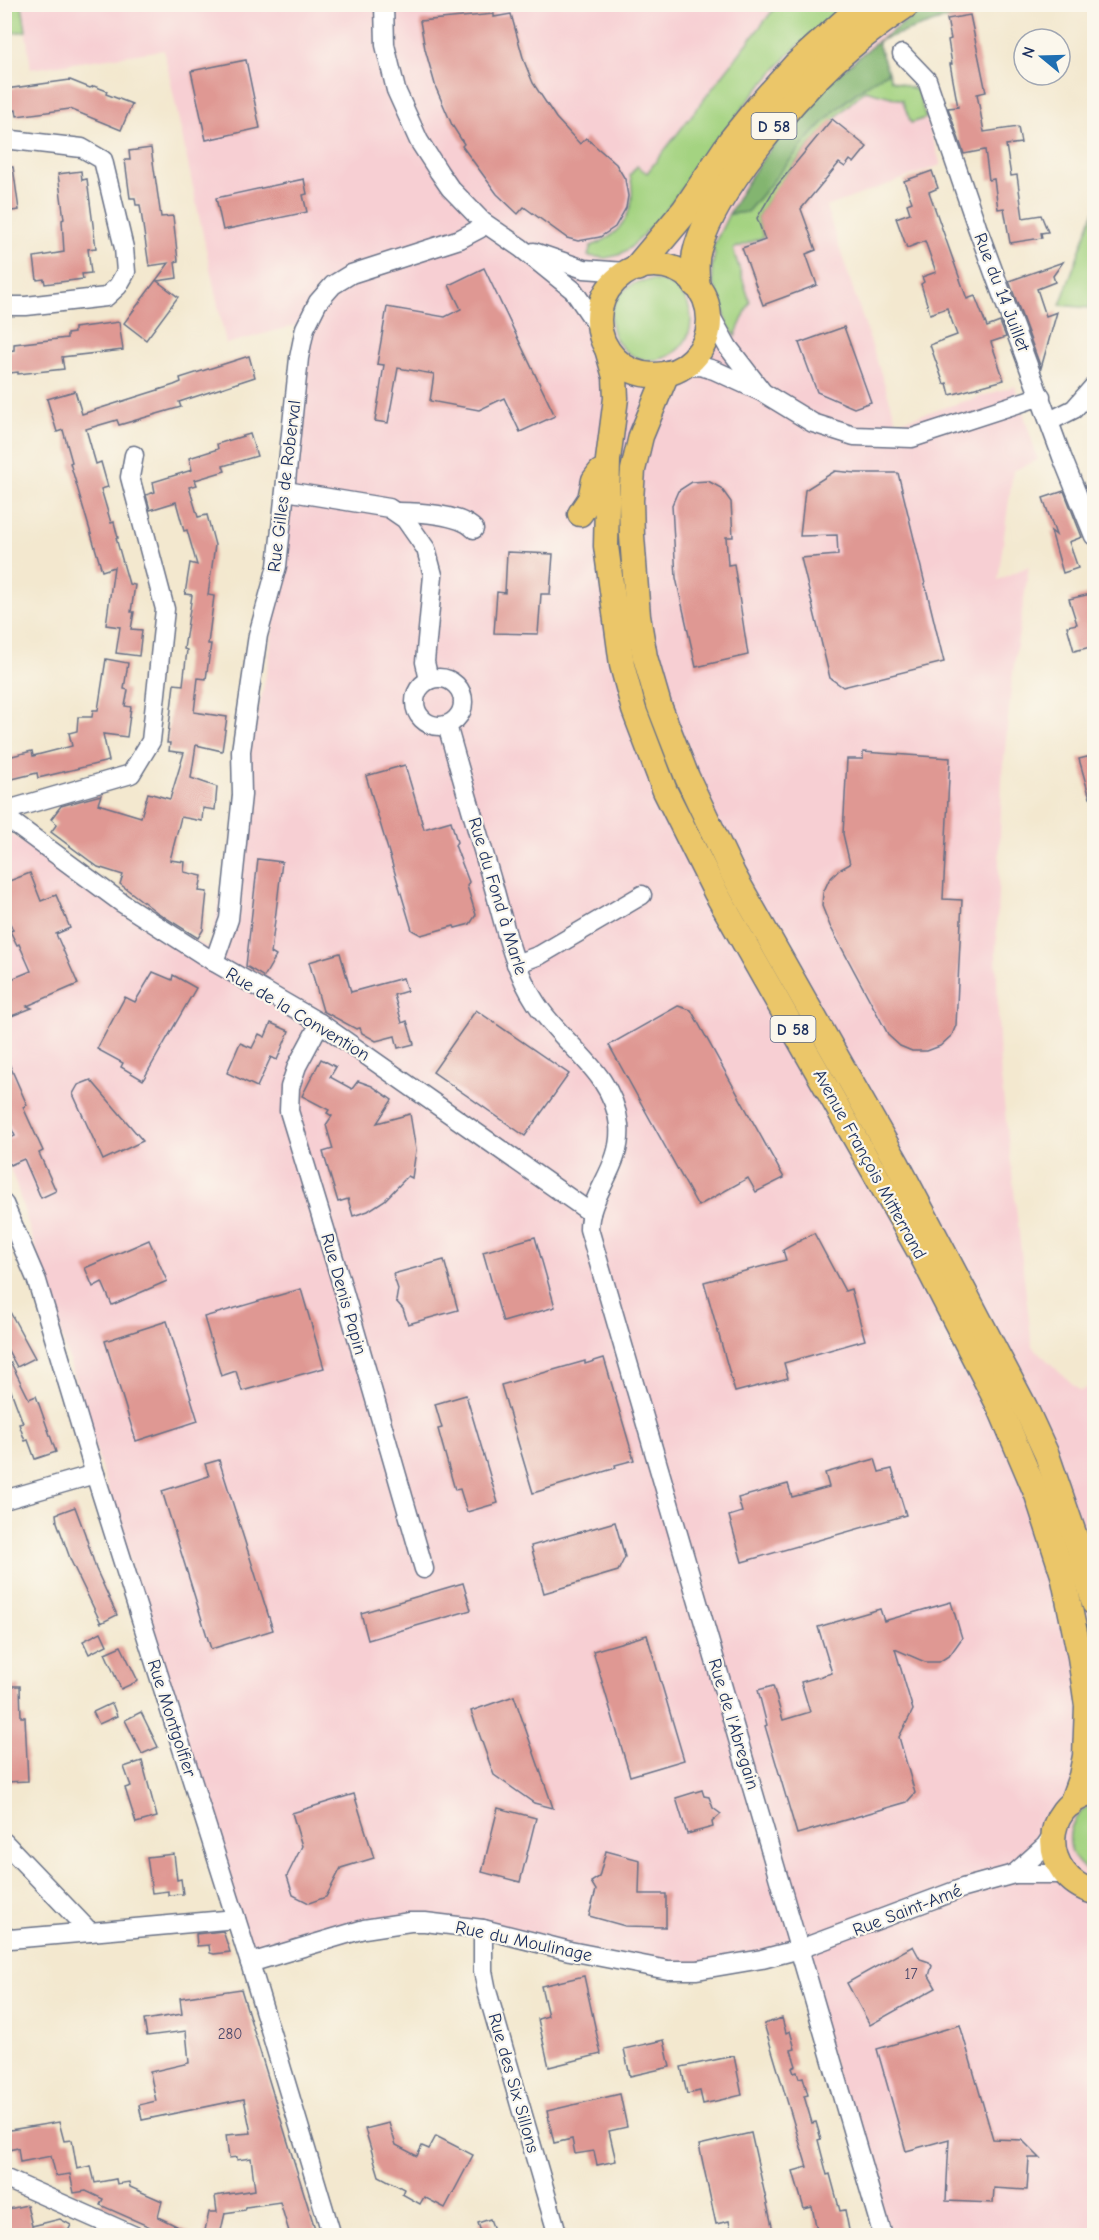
<svg xmlns="http://www.w3.org/2000/svg" width="1099" height="2240" font-family="'Comic Neue',sans-serif">
  <style>
    .built { fill: #f7cfd3 }
    .green { fill: #a4d381; stroke: #608170; stroke-width: 1.5 }
    .forest { fill: #83b56f; stroke: #4f7266; stroke-width: 1.5 }
    .building { fill: #df9893 }
    .lines { fill: none; stroke-linecap: round; stroke-linejoin: round }
    .minor-casing { stroke: #677086; stroke-width: 21 }
    .major-casing { stroke: #677086; stroke-width: 27 }
    .highway-casing { stroke: #677086; stroke-width: 30 }
    .minor { stroke: #fff; stroke-width: 18 }
    .major { stroke: #ebc669; stroke-width: 24 }
    .highway { stroke: #ebc669; stroke-width: 27 }
    .labels { text-anchor: middle; stroke-width: 4.5; stroke-linejoin: round; paint-order: stroke }
    .number-label { font-size: 15px; fill: #4c496b }
    .shield { fill: #fbf7ec; stroke: #5e6b89; stroke-width: 1.5 }
    .shield-label { font-size: 16px; font-weight: bold; fill: #1b2f5e }
    .street-label { font-size: 18px; fill: #1b2f5e; stroke: #fbf7ec }
  </style>
  <rect width="100%" height="100%" fill="#fbf7ec"/>
  <filter id="ink" filterUnits="userSpaceOnUse"><feTurbulence type="fractalNoise" baseFrequency=".0167" numOctaves="2"/><feDisplacementMap in="SourceGraphic" scale="12" xChannelSelector="R" yChannelSelector="G"/><feConvolveMatrix kernelMatrix="1 2 1 2 8 2 1 2 1" color-interpolation-filters="sRGB"/></filter>
  <filter id="wash" filterUnits="userSpaceOnUse"><feTurbulence type="fractalNoise" baseFrequency=".008" numOctaves="4" result="noise"/><feDisplacementMap in="SourceGraphic" scale="24" xChannelSelector="R" yChannelSelector="G"/><feGaussianBlur stdDeviation="1.35" result="paint"/><feColorMatrix in="noise" values="0 0 0 0 0 0 0 0 0 0 0 0 0 0 0 0 0 1.4 0 .05"/><feComposite in="paint" operator="in"/></filter>
  <g filter="url(#wash)">
    <rect width="100%" height="100%" fill="#f3e8cf"/>
    <polygon class="built" points="22,5 906,5 914,28 877,42 891,80 917,90 941,165 826,207 897,422 1015,386 1038,460 1013,471 998,580 1029,566 1012,679 1002,780 996,952 1000,1068 1032,1346 1080,1391 1094,1385 1094,2235 883,2235 800,1949 697,1970 425,1922 250,1963 16,1184 5,1156 4,829 81,881 209,948 268,665 300,419 297,325 226,344 164,50 31,69"/>
    <g class="green">
      <polygon points="4,5 22,5 26,31 5,34"/>
      <path d="M777,5H845L791,52L747,102L665,212L630,248L619,255L606,258L588,256L591,246C623,235 638,207 630,175L637,166L647,173Z"/>
      <path d="M888,72L891,80L917,90L926,118L911,123L902,100L865,90C823,127 786,169 757,218L764,237L733,249L750,302L735,336L727,324L721,300L713,283L712,268L715,253L712,249L729,214L747,212C790,163 829,103 888,72Z"/>
      <polygon points="1094,211 1094,284 1089,308 1060,305"/>
      <circle cx="651" cy="320" r="40"/>
      <path d="M1094,1804V1873C1068,1865 1061,1830 1082,1811C1085,1808 1090,1806 1094,1804Z"/>
    </g>
    <path class="forest" d="M931,5H1013L944,19L877,41L888,72C829,103 790,163 747,212L729,214C775,126 848,57 931,5Z"/>
    <g id="blocks">
      <g class="building">
        <polygon points="494,14 494,17 511,14 524,61 533,83 556,118 580,144 586,138 616,164 625,179 628,196 626,208 615,227 600,237 578,241 567,238 524,207 518,214 497,194 462,146 464,144 452,125 436,88 425,49 420,21"/>
        <polygon points="970,15 986,92 977,94 984,132 1018,127 1021,143 1006,145 1011,176 1017,175 1023,218 1041,215 1048,232 1041,233 1042,238 1010,243 1004,208 998,209 994,179 989,180 985,150 964,154 948,108 958,107 950,64 952,64 948,40 951,39 947,19"/>
        <polygon points="246,60 260,128 206,140 191,71"/>
        <polygon points="70,80 90,88 94,86 107,91 106,94 132,104 121,130 70,109 17,116 16,110 8,111 6,89"/>
        <polygon points="832,119 867,147 854,163 850,160 845,167 839,163 801,209 816,250 806,254 817,285 763,305 742,248 765,240 757,218 775,188"/>
        <polygon points="151,148 161,217 173,216 178,261 175,262 177,278 157,281 178,297 146,340 124,323 169,263 149,266 140,205 136,205 135,198 130,198 125,160 130,160 129,151"/>
        <polygon points="4,167 13,167 19,210 4,212"/>
        <polygon points="81,171 82,180 87,179 96,248 88,249 91,273 82,274 83,279 45,284 44,279 37,280 34,257 64,252 62,220 64,219 58,174"/>
        <polygon points="932,171 938,188 929,192 967,299 975,296 987,327 1000,322 1006,337 991,342 1004,380 950,395 947,383 944,384 930,345 957,335 947,308 930,314 921,284 924,282 922,277 936,272 925,241 907,248 896,218 910,213 907,204 912,202 904,181"/>
        <polygon points="304,179 307,194 303,195 307,212 223,230 216,198"/>
        <polygon points="1063,262 1053,276 1055,282 1037,289 1046,316 1057,312 1041,368 1009,281"/>
        <polygon points="484,268 555,416 520,432 504,398 479,410 430,401 434,374 398,368 388,423 375,421 384,365 377,364 387,307 445,317 461,309 449,285"/>
        <polygon points="119,322 123,350 62,357 64,369 18,374 18,372 10,373 7,351 14,350 14,344 67,338 67,334 74,333 74,328"/>
        <polygon points="844,327 871,402 854,408 817,392 799,343"/>
        <polygon points="249,356 255,377 179,402 181,407 119,425 117,420 86,429 96,464 101,462 108,487 101,489 111,523 114,522 118,538 116,538 129,584 135,585 131,612 134,612 131,629 142,630 139,656 116,653 120,627 106,625 114,567 102,571 70,463 72,462 63,430 57,432 47,399 75,391 82,414 174,385 181,382 180,378"/>
        <polygon points="250,434 257,456 223,466 225,471 195,480 197,485 189,487 198,517 207,515 215,545 208,595 214,596 208,644 211,644 206,679 198,678 194,712 227,717 222,751 196,745 191,778 217,787 215,810 203,808 202,821 181,817 170,860 185,862 184,872 202,876 199,891 207,892 203,930 198,938 158,913 120,884 123,875 98,867 51,832 57,824 51,819 61,806 101,795 98,804 141,817 148,793 170,799 184,753 169,751 170,743 167,743 174,684 183,685 187,650 184,649 192,595 185,594 190,563 197,565 187,530 184,531 176,502 150,510 146,495 155,492 153,482 192,470 189,458 218,449 217,444"/>
        <polygon points="835,471 856,473 898,473 944,662 843,687 830,678 801,558 838,555 837,535 800,536 805,490"/>
        <polygon points="708,481 721,488 731,502 733,537 726,537 728,565 734,564 748,655 696,667 676,578 672,505 678,491 692,482"/>
        <polygon points="1064,491 1082,537 1069,542 1078,568 1063,573 1051,531 1056,535 1043,498"/>
        <polygon points="507,552 553,554 550,594 541,594 538,634 494,633 497,592 505,593"/>
        <polygon points="1095,593 1095,646 1074,651 1067,626 1077,624 1069,599"/>
        <polygon points="106,659 128,663 124,689 128,690 125,706 131,707 127,737 103,734 109,761 38,778 37,773 4,781 4,758 32,751 33,756 72,746 69,733 77,731 78,717 92,717 93,710 98,710"/>
        <polygon points="863,752 950,758 943,899 962,900 956,1025 952,1035 940,1046 927,1051 912,1051 900,1046 889,1036 830,926 822,906 823,893 829,880 839,870 850,864 843,834 847,759 863,759"/>
        <polygon points="1095,755 1095,797 1090,798 1079,759"/>
        <polygon points="405,765 424,829 451,821 457,842 455,845 469,882 467,886 476,915 470,924 455,928 454,926 421,935 412,930 366,776"/>
        <polygon points="258,859 282,862 271,953 276,956 264,977 246,966"/>
        <polygon points="30,873 41,901 56,895 70,928 56,934 78,984 27,1006 32,1008 4,1019 4,982 31,971 19,944 17,945 10,931 13,930 4,910 4,883"/>
        <polygon points="340,953 351,992 403,978 407,991 394,995 402,1023 407,1021 414,1044 398,1048 395,1036 376,1041 362,1033 360,1028 356,1029 323,1011 309,962"/>
        <polygon points="153,972 172,980 173,975 196,988 143,1080 121,1067 123,1063 97,1049 125,997 135,1002"/>
        <polygon points="678,1006 691,1010 784,1178 756,1192 748,1178 698,1206 609,1045"/>
        <polygon points="476,1010 569,1074 525,1136 433,1072"/>
        <polygon points="271,1023 289,1031 277,1060 271,1057 257,1087 227,1073 240,1043 252,1048 259,1034 265,1037"/>
        <polygon points="4,1052 27,1105 23,1107 43,1151 39,1153 56,1191 41,1198 24,1159 10,1165 4,1153 4,1141 15,1136 4,1113"/>
        <polygon points="321,1059 336,1067 330,1077 352,1089 358,1081 372,1086 392,1100 377,1123 410,1114 416,1150 412,1178 408,1176 385,1200 368,1211 353,1216 348,1199 338,1202 323,1152 333,1149 326,1125 332,1116 327,1113 329,1110 302,1096"/>
        <polygon points="91,1080 143,1141 103,1160 73,1094 78,1085"/>
        <polygon points="814,1233 845,1291 851,1289 865,1340 784,1363 788,1378 735,1392 704,1282 786,1260 783,1250"/>
        <polygon points="535,1237 555,1307 503,1322 483,1252"/>
        <polygon points="149,1240 167,1281 112,1305 102,1282 93,1287 85,1268"/>
        <polygon points="444,1260 458,1310 408,1324 403,1309 396,1301 398,1289 393,1274"/>
        <polygon points="301,1289 324,1368 242,1391 236,1371 221,1376 204,1317"/>
        <polygon points="4,1301 35,1358 17,1367 4,1343"/>
        <polygon points="167,1321 198,1421 136,1441 105,1341"/>
        <polygon points="604,1358 634,1460 615,1465 616,1468 533,1493 501,1385 585,1361 585,1364"/>
        <polygon points="11,1363 29,1399 36,1396 56,1452 35,1459 28,1440 25,1441 19,1424 23,1423 4,1372 4,1366"/>
        <polygon points="466,1395 498,1503 467,1512 460,1489 455,1490 438,1429 442,1428 435,1404"/>
        <polygon points="875,1459 879,1472 892,1469 906,1515 742,1562 729,1516 742,1512 738,1498 788,1484 792,1497 829,1487 825,1473"/>
        <polygon points="219,1460 273,1630 211,1649 162,1491 209,1476 205,1464"/>
        <polygon points="75,1507 85,1534 96,1569 117,1615 101,1623 71,1561 57,1522 56,1514"/>
        <polygon points="615,1522 625,1557 618,1571 544,1593 531,1546"/>
        <polygon points="463,1583 471,1610 368,1640 361,1613"/>
        <polygon points="951,1602 962,1638 950,1655 939,1662 925,1662 895,1649 913,1710 899,1737 915,1793 907,1802 797,1834 765,1726 767,1725 758,1690 773,1686 783,1720 810,1712 801,1682 832,1673 818,1627 880,1609 884,1621"/>
        <polygon points="101,1632 107,1645 89,1654 83,1641"/>
        <polygon points="647,1635 684,1760 630,1776 593,1651"/>
        <polygon points="121,1646 138,1681 121,1689 105,1653"/>
        <polygon points="4,1686 20,1686 21,1717 25,1717 28,1781 5,1782"/>
        <polygon points="514,1696 549,1796 553,1808 534,1803 494,1775 492,1770 471,1711"/>
        <polygon points="112,1703 117,1716 99,1724 93,1712"/>
        <polygon points="141,1712 158,1747 142,1754 125,1720"/>
        <polygon points="142,1761 157,1817 136,1823 125,1788 131,1786 124,1767"/>
        <polygon points="702,1790 704,1796 709,1797 713,1808 721,1814 712,1822 713,1827 687,1834 676,1798"/>
        <polygon points="354,1794 374,1858 341,1868 326,1897 309,1903 293,1895 287,1876 302,1846 292,1813"/>
        <polygon points="498,1808 536,1818 520,1882 482,1872"/>
        <polygon points="606,1851 640,1860 639,1894 666,1894 666,1927 625,1926 589,1916 596,1890 591,1882 599,1877"/>
        <polygon points="174,1854 177,1880 181,1879 183,1894 168,1895 168,1891 152,1893 147,1857"/>
        <polygon points="223,1931 230,1952 214,1954 210,1953 209,1945 197,1946 196,1934"/>
        <polygon points="913,1946 920,1959 929,1962 932,1966 929,1976 936,1988 870,2025 847,1983"/>
        <polygon points="584,1976 601,2054 549,2067 538,2019 548,2016 541,1986"/>
        <polygon points="241,1989 286,2136 317,2235 290,2235 280,2202 246,2207 245,2210 224,2213 225,2213 220,2235 204,2235 209,2212 217,2212 215,2196 255,2190 251,2158 237,2160 237,2157 229,2158 226,2135 251,2133 244,2099 142,2120 139,2105 156,2101 150,2072 189,2063 186,2031 147,2036 144,2020 182,2014 180,1998"/>
        <polygon points="782,2018 786,2033 790,2031 795,2049 791,2050 796,2066 792,2068 794,2073 797,2072 799,2078 803,2077 808,2095 804,2096 812,2123 816,2122 821,2139 818,2140 827,2175 830,2174 840,2211 845,2210 850,2235 818,2235 812,2207 804,2209 793,2171 807,2167 764,2024"/>
        <polygon points="960,2025 993,2139 1022,2140 1040,2158 1029,2158 1027,2190 994,2188 993,2203 946,2201 949,2139 906,2151 877,2049"/>
        <polygon points="664,2040 670,2067 630,2076 624,2049"/>
        <polygon points="734,2056 742,2095 703,2104 700,2091 687,2094 681,2067"/>
        <polygon points="620,2094 627,2127 609,2131 616,2161 597,2165 594,2151 575,2154 572,2139 554,2143 547,2111"/>
        <polygon points="59,2122 64,2141 72,2140 77,2169 91,2166 95,2183 116,2179 117,2184 129,2182 130,2187 162,2201 158,2217 189,2232 188,2235 168,2235 100,2205 103,2199 86,2191 74,2193 70,2174 56,2176 51,2156 20,2162 18,2148 4,2151 4,2131"/>
        <polygon points="389,2123 396,2145 417,2156 422,2146 429,2149 436,2136 473,2155 445,2208 424,2197 420,2204 402,2194 404,2189 379,2176 365,2129"/>
        <polygon points="751,2133 774,2235 732,2235 729,2221 716,2224 699,2145"/>
        <polygon points="27,2205 32,2226 60,2219 71,2225 66,2235 15,2235 15,2228 4,2230 4,2210"/>
        <polygon points="490,2219 496,2235 482,2235 478,2223"/>
      </g>
    </g>
  </g>
  <g filter="url(#ink)">
    <use href="#blocks" fill-opacity="0" stroke="#677086" stroke-width="1.5"/>
    <g class="lines">
      <defs>
        <g id="minor">
          <polyline points="384,4 385,45 396,90 419,141 439,172 450,188 483,222 521,248 573,290 599,328"/>
          <polyline points="902,54 927,80 977,227 1062,457 1094,536"/>
          <polyline points="4,139 82,148 103,160 124,248 126,272 118,286 106,297 26,306 9,306"/>
          <polyline points="534,252 584,269 625,272"/>
          <polyline points="709,313 728,347 761,390"/>
          <polyline points="682,367 700,366 714,370 762,392 813,423 854,436 912,438 1041,396"/>
          <polyline points="1050,421 1074,409 1094,386"/>
          <polyline points="286,491 389,508 405,519 426,549 433,575 425,662 429,680"/>
          <path d="M398,512C417,512 460,514 474,529"/>
          <circle cx="439" cy="702" r="24"/>
          <path d="M447,725C462,779 478,833 494,888C505,927 513,968 536,1003C563,1046 613,1071 619,1125C623,1167 589,1193 589,1229L883,2236"/>
          <polyline points="4,811 131,774 151,741 165,609 130,477 134,455"/>
          <polyline points="4,816 122,903 214,962 320,1023 591,1213"/>
          <polyline points="214,962 229,919 242,795 241,751 258,635 277,566 299,358 305,328 318,302 333,285 351,274 460,239 479,229 483,222"/>
          <polyline points="516,964 540,955 642,895"/>
          <polyline points="320,1023 297,1066 290,1087 289,1111 339,1275 424,1569"/>
          <polyline points="4,1204 37,1281 95,1474 250,1963 332,2236"/>
          <polyline points="4,1500 95,1474"/>
          <polyline points="4,1842 90,1932 10,1939 4,1935"/>
          <polyline points="1014,1874 1045,1846 1054,1833"/>
          <polyline points="483,1929 483,1971 487,1991 558,2236"/>
          <polyline points="90,1932 236,1919"/>
          <polyline points="250,1963 364,1929 410,1922 425,1922 483,1929 570,1951 668,1970 697,1970 762,1959 800,1949 963,1888 1014,1874 1064,1874"/>
          <polyline points="4,2178 135,2236"/>
        </g>
        <g id="major">
          <circle cx="654" cy="320" r="55"/>
          <polyline points="607,349 615,377 616,398 608,460 606,546 622,665 634,710 665,791 715,891 923,1258 1000,1408 1037,1495 1063,1575 1080,1657 1087,1706 1085,1756 1081,1776 1071,1804"/>
          <polyline points="667,373 641,436 633,470 631,500 632,536 638,616 645,657 659,705 687,777 733,874 898,1165 1025,1407 1047,1455 1079,1548 1094,1603"/>
          <polyline points="580,514 590,499 594,480 600,472"/>
          <path d="M1094,1793C1039,1804 1040,1876 1094,1892"/>
        </g>
        <g id="highway">
          <polyline points="638,267 685,211 731,142 760,106 796,66 865,4"/>
          <path d="M696,284C695,271 694,259 698,247C716,188 788,103 834,60C856,39 881,21 906,4"/>
        </g>
      </defs>
      <use href="#minor" class="minor-casing"/>
      <use href="#major" class="major-casing"/>
      <use href="#highway" class="highway-casing"/>
      <use href="#minor" class="minor"/>
      <use href="#major" class="major"/>
      <use href="#highway" class="highway"/>
    </g>
  </g>
  <g class="labels">
    <g class="number-label">
      <text x="911" y="1979">17</text>
      <text x="230" y="2039">280</text>
    </g>
    <g class="shield">
      <rect x="751.5" y="113" width="45" height="26" rx="4.5"/>
      <rect x="770.5" y="1016" width="45" height="26" rx="4.5"/>
    </g>
    <g class="shield-label">
      <text x="774" y="132">D 58</text>
      <text x="793" y="1035">D 58</text>
    </g>
    <g class="street-label">
      <text transform="translate(1002 292) rotate(69)" y="6">Rue du 14 Juillet</text>
      <text transform="translate(284 486) rotate(-83)" y="6">Rue Gilles de Roberval</text>
      <text transform="translate(498 896) rotate(73)" y="6">Rue du Fond à Marle</text>
      <text transform="translate(298 1014) rotate(31)" y="6">Rue de la Convention</text>
      <text transform="translate(870 1164) rotate(61)" y="6">Avenue François Mitterrand</text>
      <text transform="translate(344 1294) rotate(74)" y="6">Rue Denis Papin</text>
      <text transform="translate(172 1718) rotate(72)" y="6">Rue Montgolfier</text>
      <text transform="translate(734 1724) rotate(73)" y="6">Rue de l'Abregain</text>
      <text transform="translate(907 1910) rotate(-21)" y="6">Rue Saint-Amé</text>
      <text transform="translate(524 1941) rotate(12)" y="6">Rue du Moulinage</text>
      <text transform="translate(514 2083) rotate(74)" y="6">Rue des Six Sillons</text>
    </g>
  </g>
  <rect width="1099" height="2240" fill="none" stroke="#fbf7ec" stroke-width="24"/>
  <g transform="translate(1042 57) rotate(289)"><circle r="28" fill="#fbf7ec" stroke="#a1a7b3" stroke-width="1.5"/>
  <path d="M0-4.5L10 22L0 15L-10 22Z" fill="#1f6fb2"/>
  <text y="-9" font-size="16" font-weight="bold" text-anchor="middle" fill="#1b2f5e">N</text>
  </g>
</svg>
